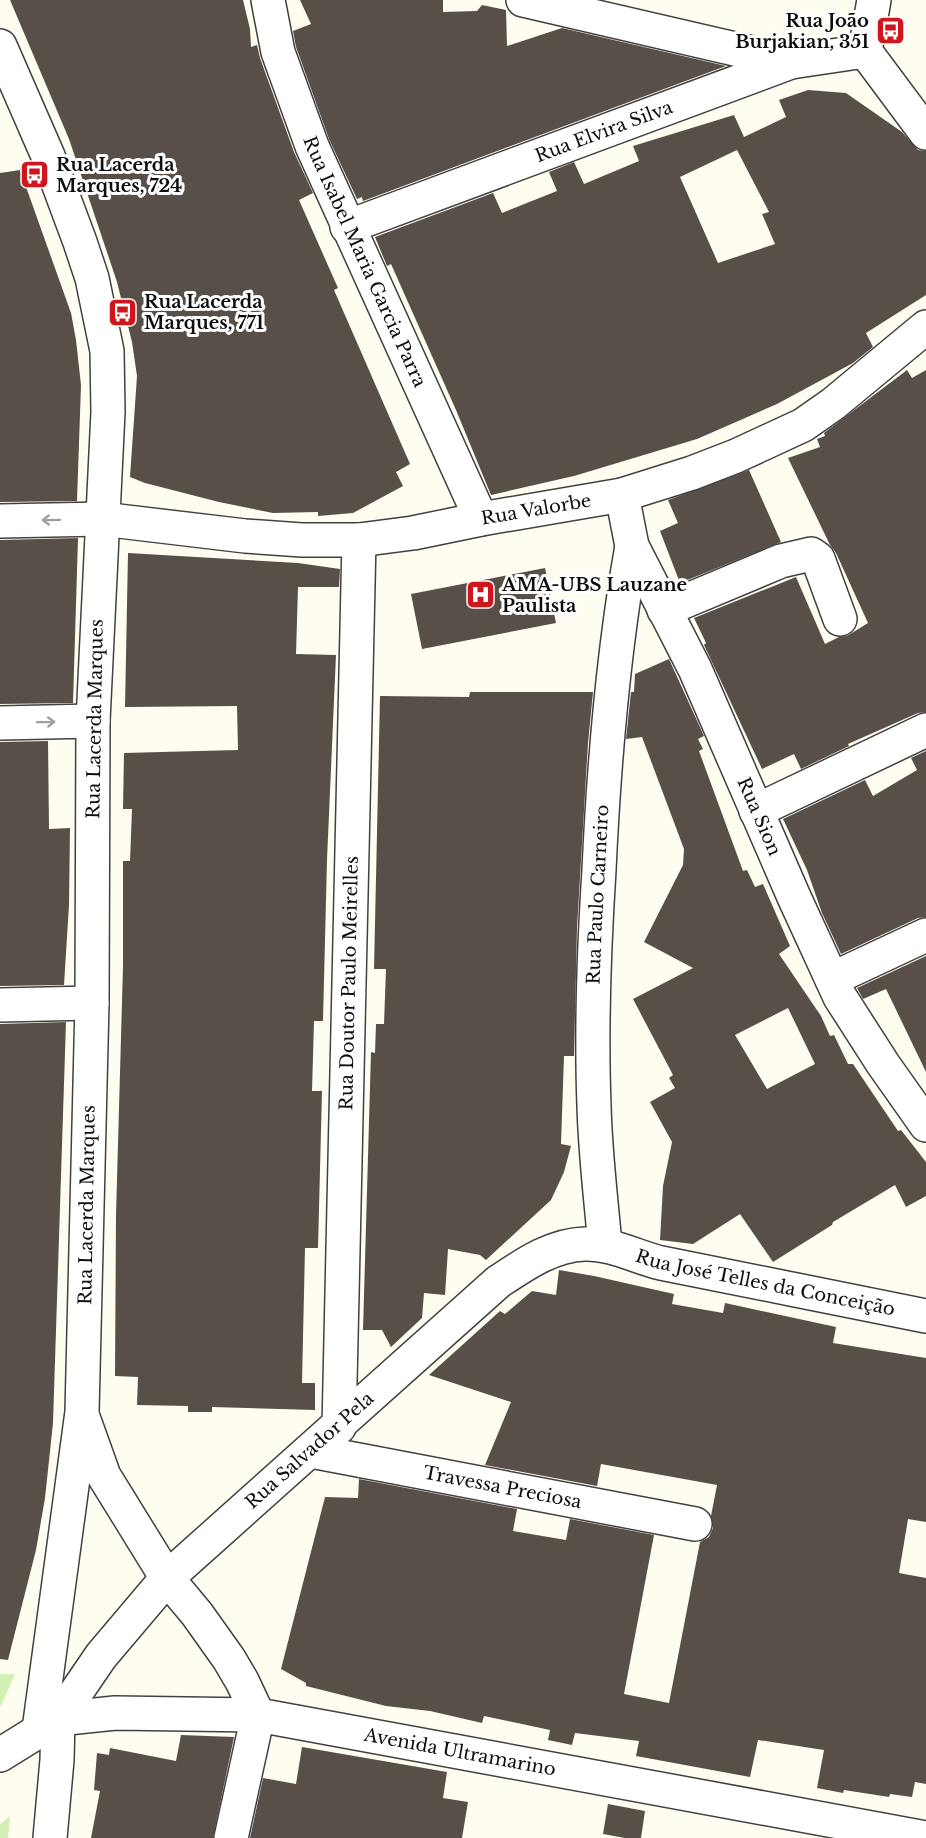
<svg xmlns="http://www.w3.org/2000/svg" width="926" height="1838" font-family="'Libre Baskerville',serif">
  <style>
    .green { fill: #d2efb4 }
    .building { fill: #584f49; fill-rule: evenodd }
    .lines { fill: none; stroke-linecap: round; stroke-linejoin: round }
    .minor-casing { stroke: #414141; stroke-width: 36 }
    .minor { stroke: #fff; stroke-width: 33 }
    .oneway { stroke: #9f9f9f }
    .labels { text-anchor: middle; stroke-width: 6; stroke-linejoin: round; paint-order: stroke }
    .poi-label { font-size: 18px; font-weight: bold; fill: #0e0e0e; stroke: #fff; text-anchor: start }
    .street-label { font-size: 18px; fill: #0e0e0e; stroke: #fff }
  </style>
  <rect width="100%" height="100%" fill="#fffcf0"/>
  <g class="green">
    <polygon points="0,1674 15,1674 0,1708"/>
    <polygon points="10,1816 8,1838 0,1838 0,1824"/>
  </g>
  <g class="building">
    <polygon points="10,0 243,0 250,29 251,47 257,45 260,58 294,152 313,193 299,200 338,288 334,290 410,464 396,472 403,486 353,513 318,516 318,512 273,513 219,502 145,483 130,477 137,376 132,342 117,282 69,139"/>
    <polygon points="300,0 443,0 443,12 477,11 482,5 506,10 507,46 562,28 726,66 363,201 362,197 357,199 329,139 296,47 293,31 311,24"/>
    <path d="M808,90L846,93L902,132L918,150L926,151V295L866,333L873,347L853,363L777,404L697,439L574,476L491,495L456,410L391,264L387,266L375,237L493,193L502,213L557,191L549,172L574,162L584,184L639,161L633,146L734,115L744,137L786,117L779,100ZM737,150L769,212L762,214L775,244L718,263L680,177Z"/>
    <polygon points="20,170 71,313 76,340 81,385 77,501 0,502 0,173"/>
    <polygon points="907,370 912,378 926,370 926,712 918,713 848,744 849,746 801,769 794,754 762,769 704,645 706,643 694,618 796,577 825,644 839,637 847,636 868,623 836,553 830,545 788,458 820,447 817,439 825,436 824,433"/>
    <polygon points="749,470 781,542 680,583 660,531 678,523 668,500"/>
    <polygon points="78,538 73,703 0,704 0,540"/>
    <polygon points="128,553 298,563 340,569 339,587 298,587 296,654 336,655 327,860 323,1021 314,1021 312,1091 322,1091 318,1248 305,1248 302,1383 315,1383 315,1410 212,1407 212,1412 188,1412 188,1406 137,1405 138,1377 115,1376 116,1215 123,966 123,861 130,861 132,809 123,809 124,753 238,750 237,706 125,707"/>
    <polygon points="545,568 556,623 422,649 411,594"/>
    <path d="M669,659L704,736L698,739L703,749L699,751L743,871L747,870L755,887L763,884L790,946L779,954L821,1016L830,1036L834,1035L848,1064H853L898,1131L901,1130L926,1162V1196L906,1207L895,1185L833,1222L832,1225L773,1262L740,1214L693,1244L660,1240L663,1186L672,1142L650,1102L675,1088L669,1078L673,1075L633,999L693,968L644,942L683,865L684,849L642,737L626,739L631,692H634L635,674ZM788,1008L815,1064L767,1089L735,1035Z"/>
    <polygon points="470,692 593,692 588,743 577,928 574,1056 564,1056 561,1144 571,1146 564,1172 551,1200 486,1260 480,1255 448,1249 445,1295 424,1293 422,1318 391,1347 382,1330 363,1330 371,1052 375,1053 376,1024 384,1024 386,969 374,969 380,696 469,697"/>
    <polygon points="48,741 49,829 70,828 69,905 64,985 0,986 0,742"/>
    <polygon points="926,751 926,917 918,918 841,954 822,913 807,870 783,819 865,780 873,796 917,770 911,758"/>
    <polygon points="926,956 926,1072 886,989 863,999 857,988"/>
    <polygon points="66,1022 53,1423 45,1498 36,1550 8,1660 0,1659 0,1024"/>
    <polygon points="559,1270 594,1276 674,1294 672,1304 723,1313 725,1303 836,1327 833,1343 926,1358 926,1522 908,1519 899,1573 926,1578 926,1784 915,1782 912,1797 890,1794 889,1797 844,1790 843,1793 817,1788 824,1750 758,1740 750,1777 636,1756 639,1741 575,1733 572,1745 548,1740 550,1730 484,1716 482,1723 430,1711 386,1706 306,1686 306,1683 281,1669 325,1497 358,1498 359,1479 517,1509 513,1531 566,1540 570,1519 654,1535 624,1694 669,1703 700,1542 709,1537 713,1528 711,1516 717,1485 601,1464 597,1486 485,1465 511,1402 429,1375 500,1311 505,1314 532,1291 556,1295"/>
    <polygon points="181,1735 234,1737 213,1838 91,1838 100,1791 94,1790 97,1753 109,1755 110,1748 176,1761"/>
    <polygon points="302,1747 447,1772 443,1798 468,1802 462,1838 250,1838 263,1778 296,1784"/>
    <polygon points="608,1804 645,1811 641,1838 625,1838 603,1834"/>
  </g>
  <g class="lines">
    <defs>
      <g id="minor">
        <path id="s1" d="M268,0L278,52L312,146L481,519"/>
        <polyline points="523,0 791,62"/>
        <polyline points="874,0 865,51 926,133"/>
        <polyline points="0,46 48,156 80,242 92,278 107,351 108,412 93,721 92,1003 82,1412 39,1730"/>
        <path id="s2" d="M347,227L791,62L865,51"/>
        <path id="s3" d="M622,495L632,546L695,669L794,897L840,997L883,1064L926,1125"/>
        <path id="s4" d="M0,521L102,519L245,536L302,540H359L413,533L481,519L622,495L692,473L736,456L803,425L833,404L926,327"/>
        <polyline points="664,610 781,561 811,554 818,559 840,619"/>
        <polyline points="0,723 93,721"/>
        <polyline points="756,811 926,730"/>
        <polyline points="832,979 926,935"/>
        <polyline points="0,1005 92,1003"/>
        <path id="s5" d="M605,1245C601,1199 595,1152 594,1105C591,1027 594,948 599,870C604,761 613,653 632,546"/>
        <polyline points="84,1420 104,1476 167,1578 197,1614 229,1659 242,1681 258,1715 231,1838"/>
        <path id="s6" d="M339,1427L359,540"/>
        <path id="s7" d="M311,1451L695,1524"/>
        <path id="s8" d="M0,1755L58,1719L115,1713L258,1715L926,1838"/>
        <path id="s9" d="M50,1838L57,1760L58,1719L101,1656L167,1578L498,1282C525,1264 552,1245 585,1244C611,1243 636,1257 661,1263C749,1281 838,1298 926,1316"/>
      </g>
    </defs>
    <use href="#minor" class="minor-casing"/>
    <use href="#minor" class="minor"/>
  </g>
  <defs><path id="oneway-shaft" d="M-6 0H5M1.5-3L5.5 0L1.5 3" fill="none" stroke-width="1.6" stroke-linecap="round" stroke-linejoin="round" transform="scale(1.5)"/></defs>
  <g class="oneway">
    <use href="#oneway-shaft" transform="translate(51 520) rotate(179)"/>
    <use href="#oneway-shaft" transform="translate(46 722) rotate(-1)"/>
  </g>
  <defs>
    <symbol id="bus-square" viewBox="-11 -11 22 22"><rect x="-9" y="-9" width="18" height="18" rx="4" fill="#cf161c" stroke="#fff"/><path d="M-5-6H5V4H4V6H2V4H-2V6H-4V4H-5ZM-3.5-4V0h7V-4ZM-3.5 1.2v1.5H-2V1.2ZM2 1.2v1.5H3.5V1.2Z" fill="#fff"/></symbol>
    <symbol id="hospital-square" viewBox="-11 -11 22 22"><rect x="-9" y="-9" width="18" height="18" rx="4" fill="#cf161c" stroke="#fff"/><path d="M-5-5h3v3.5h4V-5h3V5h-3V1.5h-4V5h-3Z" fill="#fff"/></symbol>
  </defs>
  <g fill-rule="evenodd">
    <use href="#bus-square" x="874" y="14" width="33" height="33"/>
    <use href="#bus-square" x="18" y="158" width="33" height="33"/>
    <use href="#bus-square" x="106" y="296" width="33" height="33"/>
    <use href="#hospital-square" x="464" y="578" width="33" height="33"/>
  </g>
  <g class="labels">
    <g class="poi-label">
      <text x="869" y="27" text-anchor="end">Rua João<tspan x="869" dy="21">Burjakian, 351</tspan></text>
      <text x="56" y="171">Rua Lacerda<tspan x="56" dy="21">Marques, 724</tspan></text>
      <text x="144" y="308">Rua Lacerda<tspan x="144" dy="21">Marques, 771</tspan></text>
      <text x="502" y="591">AMA-UBS Lauzane<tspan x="502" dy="21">Paulista</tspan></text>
    </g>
    <g class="street-label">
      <text dy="6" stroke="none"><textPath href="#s2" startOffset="274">Rua Elvira Silva</textPath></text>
      <text dy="6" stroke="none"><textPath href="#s1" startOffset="280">Rua Isabel Maria Garcia Parra</textPath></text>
      <text dy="6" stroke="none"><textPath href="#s4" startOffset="540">Rua Valorbe</textPath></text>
      <text transform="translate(95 719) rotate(-89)" y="6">Rua Lacerda Marques</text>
      <text dy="6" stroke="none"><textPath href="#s3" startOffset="351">Rua Sion</textPath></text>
      <text dy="6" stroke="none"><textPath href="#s5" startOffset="351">Rua Paulo Carneiro</textPath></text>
      <text dy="6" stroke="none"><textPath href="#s6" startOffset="444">Rua Doutor Paulo Meirelles</textPath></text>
      <text transform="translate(87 1205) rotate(-89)" y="6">Rua Lacerda Marques</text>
      <text dy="6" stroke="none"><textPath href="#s9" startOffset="1023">Rua José Telles da Conceição</textPath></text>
      <text dy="6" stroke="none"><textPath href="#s9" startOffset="489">Rua Salvador Pela</textPath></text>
      <text dy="6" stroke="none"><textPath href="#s7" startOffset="195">Travessa Preciosa</textPath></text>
      <text dy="6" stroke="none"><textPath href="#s8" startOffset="474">Avenida Ultramarino</textPath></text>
    </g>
  </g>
</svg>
